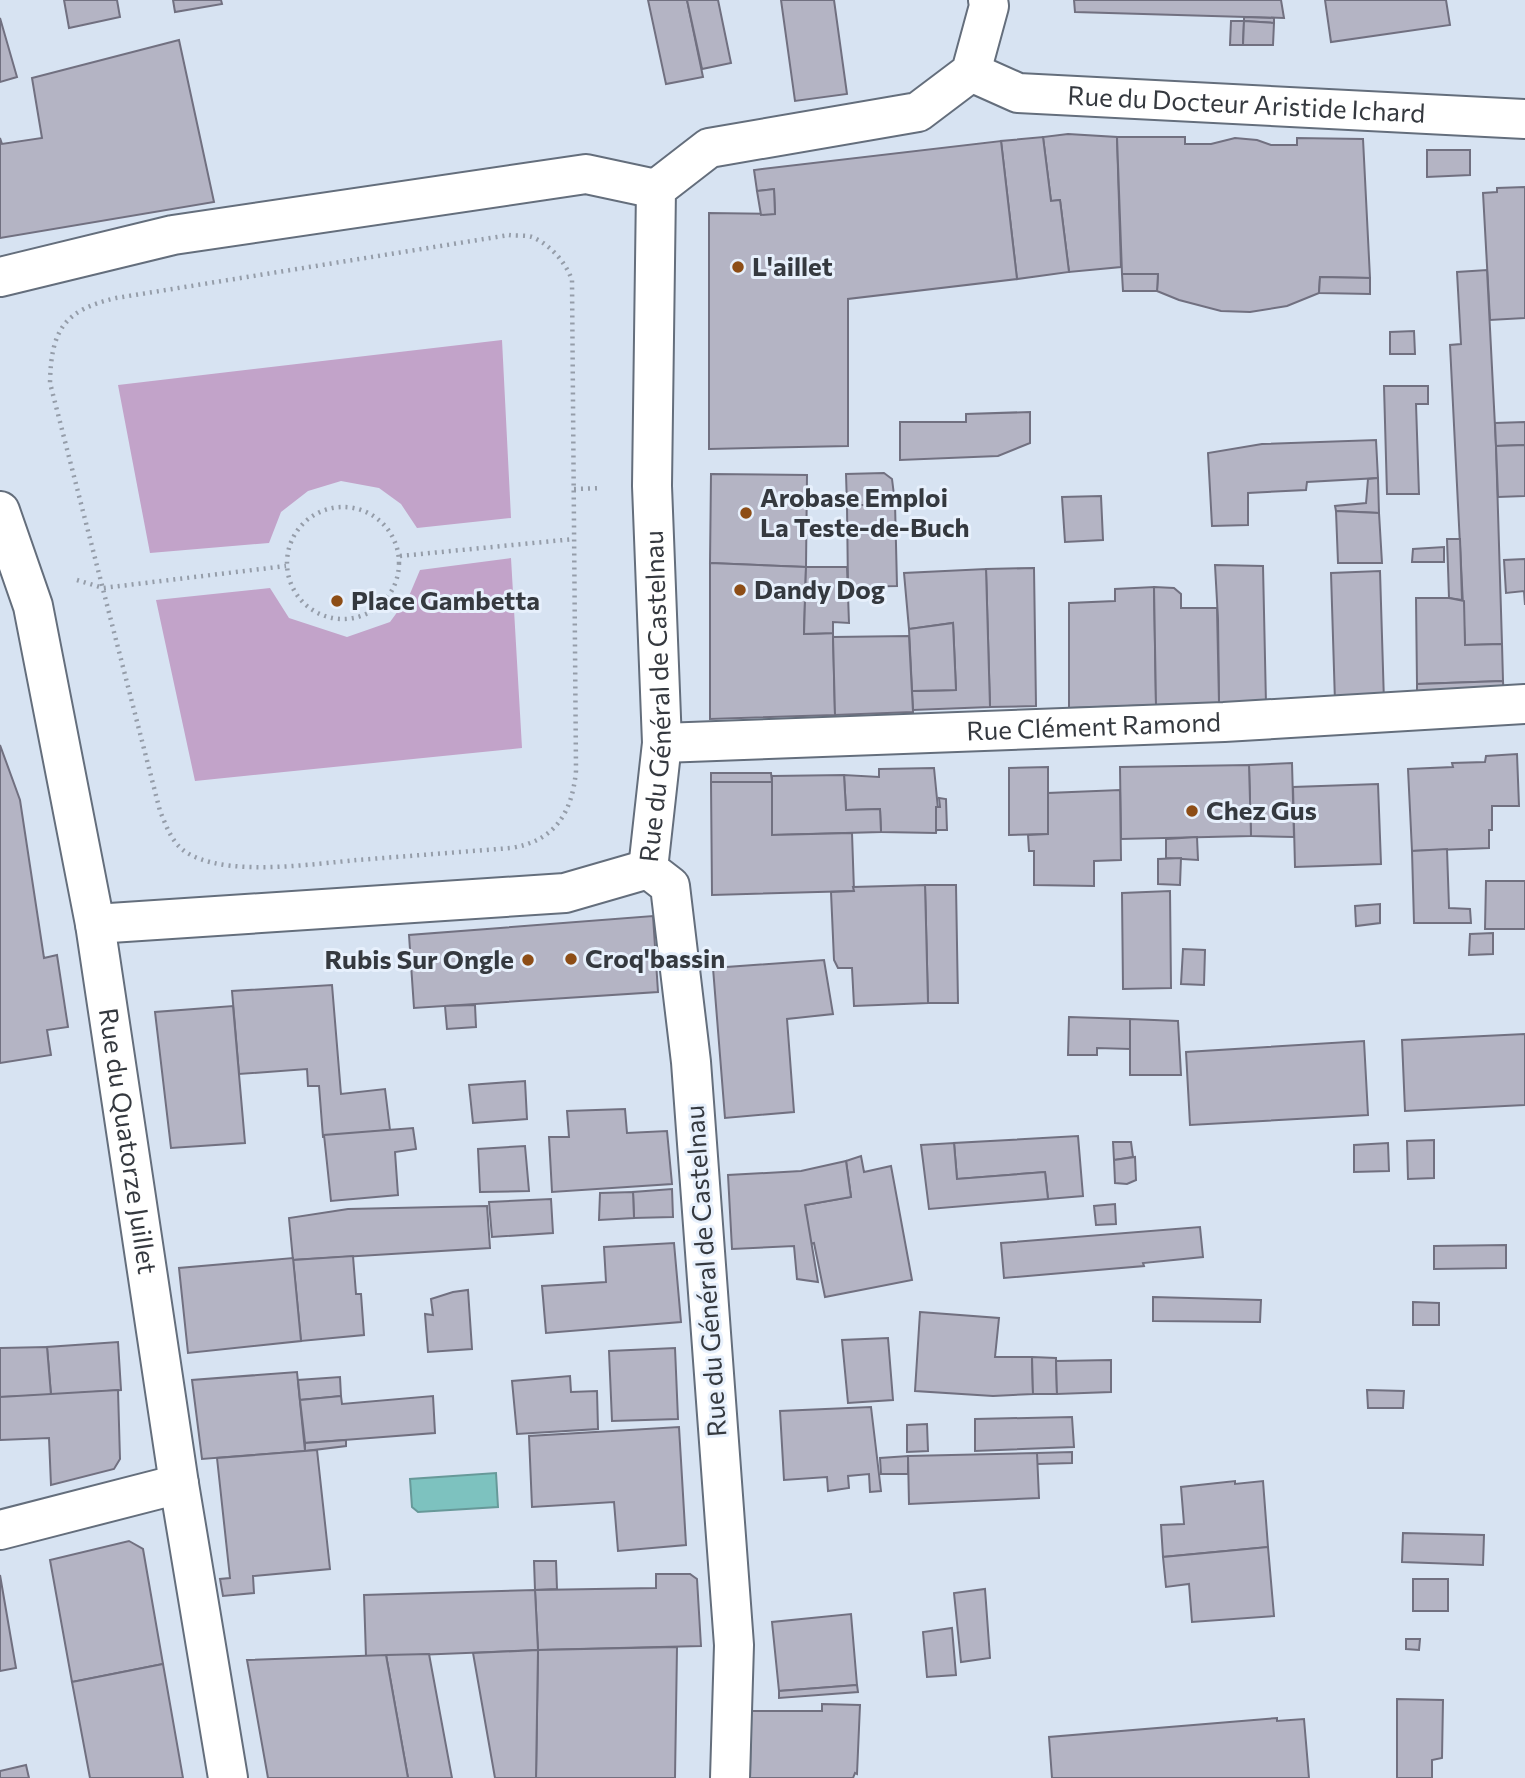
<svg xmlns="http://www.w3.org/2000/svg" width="1525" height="1778" font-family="Commissioner,sans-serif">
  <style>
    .green { fill: #c2a3c9 }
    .water { fill: #7dc2bf; stroke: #679999; stroke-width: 2 }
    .building { fill: #b4b4c4; stroke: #717080; stroke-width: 2 }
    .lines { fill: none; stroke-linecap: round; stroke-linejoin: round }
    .street-casing { stroke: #646e7c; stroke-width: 42 }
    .path { stroke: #959da9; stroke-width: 4.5; stroke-dasharray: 2 5; stroke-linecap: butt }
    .street { stroke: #fff; stroke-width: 38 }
    .poi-dot { fill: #8d4d16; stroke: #e7f0fc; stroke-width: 2.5 }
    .labels { text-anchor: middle; stroke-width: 6; stroke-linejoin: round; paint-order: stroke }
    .street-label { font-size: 26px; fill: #35393f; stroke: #e7f0fc }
    .poi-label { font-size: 26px; font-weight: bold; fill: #35393f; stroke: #e7f0fc; text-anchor: start }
  </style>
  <rect width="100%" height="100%" fill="#d7e3f2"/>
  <g class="green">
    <polygon points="502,340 511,518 417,528 401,504 379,488 341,481 308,491 281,512 269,543 150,553 118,385"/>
    <polygon points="511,558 522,748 195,781 156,600 270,588 289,618 347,637 390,622 409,596 420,570"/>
  </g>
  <polygon class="water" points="496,1473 498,1507 418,1512 412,1507 410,1479"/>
  <g class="building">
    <polygon points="64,0 117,0 120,17 69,28"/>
    <polygon points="173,0 221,0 222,4 175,12"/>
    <polygon points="648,0 687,0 703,77 666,84"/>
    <polygon points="687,0 718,0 731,63 702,69"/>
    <polygon points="781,0 834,0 847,94 795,101"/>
    <polygon points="1074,0 1281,0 1284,18 1075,12"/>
    <polygon points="1325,0 1446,0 1450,25 1331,42"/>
    <polygon points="1244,17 1274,18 1274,23 1244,21"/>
    <polygon points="0,18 17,77 0,82"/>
    <polygon points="1231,21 1244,21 1243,45 1230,45"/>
    <polygon points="1244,21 1274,23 1273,45 1243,45"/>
    <polygon points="179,40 214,202 0,238 0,138 2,144 42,138 32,78"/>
    <polygon points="1068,134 1117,137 1121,267 1069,272 1060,200 1051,201 1043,137"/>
    <polygon points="1043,137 1051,201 1060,200 1069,272 1017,279 1001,141"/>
    <polygon points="1117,137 1185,137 1185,144 1211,144 1235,138 1257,140 1271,145 1297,145 1297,138 1363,139 1370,278 1320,277 1319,293 1287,306 1250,312 1221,311 1179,300 1157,291 1158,274 1122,274"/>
    <polygon points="1001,141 1017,279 848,299 848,446 709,449 709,213 775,214 774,189 757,191 754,170"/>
    <polygon points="1427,150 1470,150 1470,175 1427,177"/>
    <polygon points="1525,187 1525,318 1490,320 1483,193 1497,192 1497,188"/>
    <polygon points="774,189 775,214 761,215 757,191"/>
    <polygon points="1487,270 1496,446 1502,644 1465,645 1450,345 1461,344 1457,272"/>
    <polygon points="1122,274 1158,274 1157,291 1123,291"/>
    <polygon points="1320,277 1370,278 1370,294 1319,293"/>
    <polygon points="1414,331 1415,354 1390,354 1390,332"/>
    <polygon points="1384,386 1428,386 1428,404 1416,404 1419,494 1387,494"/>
    <polygon points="1030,412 1030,443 998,456 900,460 900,422 966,422 966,414"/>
    <polygon points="1525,422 1525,445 1496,446 1495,423"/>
    <polygon points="1376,440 1378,478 1307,482 1306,490 1248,493 1248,525 1212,526 1208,453 1262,444"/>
    <polygon points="1525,445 1525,496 1498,497 1496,446"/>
    <polygon points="884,473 892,479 895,503 847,506 846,474"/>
    <polygon points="711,474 807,475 806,567 710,563"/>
    <polygon points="1378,478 1379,513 1336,511 1335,506 1366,503 1368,479"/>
    <polygon points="1101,496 1103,540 1065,542 1062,497"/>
    <polygon points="895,503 897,586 848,587 847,506"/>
    <polygon points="1336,511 1379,513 1382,563 1338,563"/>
    <polygon points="1447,539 1460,539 1462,600 1449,598"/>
    <polygon points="1444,547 1444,562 1412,562 1413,549"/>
    <polygon points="1525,559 1525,605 1524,591 1506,593 1504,560"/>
    <polygon points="710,563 806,567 804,634 833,633 835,715 710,719"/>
    <polygon points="1215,565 1263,566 1266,704 1219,703 1218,619"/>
    <polygon points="806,567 847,567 849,623 833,622 833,633 804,634"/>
    <polygon points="1034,568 1036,706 990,707 986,569"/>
    <polygon points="986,569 990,707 913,710 912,691 956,690 953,623 909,629 904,573"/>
    <polygon points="1380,571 1384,702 1335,702 1331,573"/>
    <polygon points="1154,587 1156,705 1069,708 1069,603 1115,601 1115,589"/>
    <polygon points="1154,587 1174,588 1181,594 1181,608 1217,608 1219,703 1156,705"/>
    <polygon points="1416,598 1449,598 1464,601 1465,645 1502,644 1503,681 1417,684"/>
    <polygon points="953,623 956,690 912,691 909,629"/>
    <polygon points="909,636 913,712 835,715 833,637"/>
    <polygon points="1503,681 1504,698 1417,700 1417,684"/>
    <polygon points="0,745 20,800 44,958 57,955 68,1027 47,1030 51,1055 0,1063"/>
    <polygon points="1517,754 1519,806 1492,806 1492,830 1489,830 1489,848 1412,851 1408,769 1453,767 1452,763 1485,762 1486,756"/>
    <polygon points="1292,763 1294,837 1251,836 1249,765"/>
    <polygon points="1249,765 1251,836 1121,839 1120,767"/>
    <polygon points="1048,767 1048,834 1009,835 1009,768"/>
    <polygon points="934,768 938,809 936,833 881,832 880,809 846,810 844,775 879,777 879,769"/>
    <polygon points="711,773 771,773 772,782 711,782"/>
    <polygon points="844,775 846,810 880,809 881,832 772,835 772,776"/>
    <polygon points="711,782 772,782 772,835 852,833 854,891 712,895"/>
    <polygon points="1378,784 1381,864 1295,867 1293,787"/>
    <polygon points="1120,790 1121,860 1094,861 1094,886 1034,885 1034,851 1029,851 1028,835 1048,834 1048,793"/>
    <polygon points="939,798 946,799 947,830 936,830 936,807 940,807"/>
    <polygon points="1197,837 1198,860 1166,858 1166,839"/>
    <polygon points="1447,849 1449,908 1470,909 1471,923 1414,923 1412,851"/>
    <polygon points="1181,858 1180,885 1158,884 1158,859"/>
    <polygon points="1486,881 1525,881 1525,929 1485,929"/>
    <polygon points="925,885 956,885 958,1003 928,1003"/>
    <polygon points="925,885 928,1003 854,1006 852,968 838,968 834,960 831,892 854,891 853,887"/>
    <polygon points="1170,891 1171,988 1123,989 1122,893"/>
    <polygon points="1380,904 1380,923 1356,926 1355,906"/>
    <polygon points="653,916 658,992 414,1008 409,935"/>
    <polygon points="1493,933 1493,954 1469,955 1470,934"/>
    <polygon points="1183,949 1205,950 1204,985 1181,984"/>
    <polygon points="824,960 833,1014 787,1019 794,1112 725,1118 713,968"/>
    <polygon points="332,985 341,1094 385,1089 390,1130 323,1137 319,1086 308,1086 307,1069 239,1074 232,991"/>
    <polygon points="475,1005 476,1027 447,1029 445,1006"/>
    <polygon points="233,1006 245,1143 171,1148 155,1012"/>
    <polygon points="1069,1017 1130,1019 1130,1049 1097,1048 1097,1055 1068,1055"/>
    <polygon points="1130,1019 1178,1021 1181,1075 1130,1075"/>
    <polygon points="1525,1034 1525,1105 1405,1111 1402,1040"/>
    <polygon points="1364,1041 1368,1115 1190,1125 1186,1052"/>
    <polygon points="525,1081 527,1119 473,1123 469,1085"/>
    <polygon points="625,1109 627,1133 667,1131 672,1184 552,1192 549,1137 569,1137 567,1111"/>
    <polygon points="413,1128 416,1149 395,1152 398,1195 331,1201 324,1135"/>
    <polygon points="1078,1136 1083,1196 1048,1199 1045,1172 957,1179 954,1143"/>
    <polygon points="1434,1140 1434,1178 1408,1179 1407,1141"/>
    <polygon points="1113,1142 1131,1142 1133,1157 1114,1160"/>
    <polygon points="954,1143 957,1179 1045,1172 1048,1199 929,1209 921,1145"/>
    <polygon points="1388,1143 1389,1171 1354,1172 1354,1145"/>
    <polygon points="525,1146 529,1191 480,1192 478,1149"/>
    <polygon points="861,1156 864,1172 891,1166 912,1280 825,1297 814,1243 810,1244 805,1205 851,1197 846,1161"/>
    <polygon points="1135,1157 1136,1180 1127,1184 1115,1183 1114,1160"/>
    <polygon points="846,1161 851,1197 805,1205 818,1282 797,1279 794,1246 732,1249 728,1175 801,1171"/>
    <polygon points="672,1189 673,1217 634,1218 633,1192"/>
    <polygon points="633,1192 634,1218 599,1220 600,1193"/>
    <polygon points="551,1199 553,1233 492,1237 489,1202"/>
    <polygon points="1115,1204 1116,1224 1096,1225 1094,1206"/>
    <polygon points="487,1206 490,1248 293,1260 289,1218 348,1209"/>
    <polygon points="1200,1227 1203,1257 1143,1263 1144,1266 1004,1278 1001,1243"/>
    <polygon points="674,1243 681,1322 546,1333 542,1286 606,1282 604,1247"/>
    <polygon points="1506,1245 1506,1268 1434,1269 1434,1246"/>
    <polygon points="353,1256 356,1294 361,1294 364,1335 301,1341 293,1260"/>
    <polygon points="293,1258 301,1341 188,1353 179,1268"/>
    <polygon points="468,1290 472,1349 428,1352 425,1314 433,1315 431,1299 453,1292"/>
    <polygon points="1153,1297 1261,1300 1260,1322 1153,1321"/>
    <polygon points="1413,1302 1439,1303 1439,1325 1413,1325"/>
    <polygon points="920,1312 999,1318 995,1357 1032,1357 1033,1394 993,1396 915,1391"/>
    <polygon points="888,1338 893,1400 848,1403 842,1340"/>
    <polygon points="118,1342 121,1390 51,1395 47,1347"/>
    <polygon points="47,1347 51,1395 0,1397 0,1348"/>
    <polygon points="675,1348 678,1419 612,1421 609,1351"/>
    <polygon points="1032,1357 1056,1358 1057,1394 1033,1394"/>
    <polygon points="1111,1360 1111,1392 1057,1394 1056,1361"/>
    <polygon points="297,1372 305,1451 202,1459 192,1380"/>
    <polygon points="570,1376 571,1392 597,1391 598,1429 517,1434 512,1381"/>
    <polygon points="340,1377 341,1396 300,1400 298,1380"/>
    <polygon points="118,1390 120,1459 114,1469 51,1485 49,1438 0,1440 0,1397"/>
    <polygon points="1367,1390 1404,1391 1403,1408 1368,1408"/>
    <polygon points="341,1396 342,1404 433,1396 435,1433 305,1443 300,1400"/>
    <polygon points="871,1407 881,1491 870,1492 869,1474 848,1476 849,1488 828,1491 827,1477 784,1480 780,1411"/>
    <polygon points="1072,1417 1074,1447 975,1451 975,1419"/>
    <polygon points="927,1424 928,1451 907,1452 907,1425"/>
    <polygon points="679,1427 686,1545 618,1551 614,1502 532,1507 529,1436"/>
    <polygon points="346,1440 346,1446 305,1451 305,1443"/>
    <polygon points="317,1450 330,1569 253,1576 254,1593 223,1596 220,1579 230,1578 217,1458"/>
    <polygon points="1072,1452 1072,1463 1037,1464 1037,1453"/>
    <polygon points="1037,1453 1039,1498 909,1504 908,1456"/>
    <polygon points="908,1456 908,1474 881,1474 880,1458"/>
    <polygon points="1235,1481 1235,1484 1263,1481 1268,1547 1163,1557 1161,1525 1184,1524 1181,1487"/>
    <polygon points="1403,1533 1484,1535 1483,1565 1402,1562"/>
    <polygon points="129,1541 143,1549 163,1664 72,1682 50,1560"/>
    <polygon points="1268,1547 1274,1616 1192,1622 1189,1584 1166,1587 1163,1557"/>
    <polygon points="534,1561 556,1561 557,1589 535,1590"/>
    <polygon points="656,1574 690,1574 697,1579 701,1646 538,1650 535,1590 656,1588"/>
    <polygon points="0,1575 16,1668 0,1671"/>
    <rect x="1413" y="1579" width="35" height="32"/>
    <polygon points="985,1589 990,1658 961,1662 954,1593"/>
    <polygon points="535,1590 538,1650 366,1657 364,1595"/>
    <polygon points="851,1614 857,1685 779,1691 772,1622"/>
    <polygon points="952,1628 956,1675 927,1677 923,1632"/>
    <polygon points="1406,1639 1420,1639 1419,1650 1406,1649"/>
    <polygon points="677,1647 675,1778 536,1778 538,1650"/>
    <polygon points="538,1650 536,1778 495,1778 473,1653"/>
    <polygon points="429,1654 452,1778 408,1778 386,1655"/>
    <polygon points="386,1655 408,1778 268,1778 247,1660"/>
    <polygon points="163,1664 183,1778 90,1778 72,1682"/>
    <polygon points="857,1685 858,1692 779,1698 779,1691"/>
    <polygon points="1397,1699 1443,1700 1442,1758 1432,1760 1432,1778 1397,1778"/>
    <polygon points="822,1704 860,1705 857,1774 855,1773 853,1778 750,1778 751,1711 822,1711"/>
    <polygon points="1277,1718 1277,1721 1304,1719 1309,1778 1052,1778 1049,1737"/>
    <polygon points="26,1765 29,1778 0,1778 0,1771"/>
  </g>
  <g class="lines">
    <defs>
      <g id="street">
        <path id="s1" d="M971,72L1018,93L1525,119"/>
        <polyline points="0,277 173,235 586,174 656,189"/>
        <path id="s2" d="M0,511L33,606L95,924L179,1484L228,1778"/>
        <path id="s3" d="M662,743L1224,722L1525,704"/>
        <polyline points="95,924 565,893 648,869"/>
        <polyline points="0,1530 179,1484"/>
        <path id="s4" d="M730,1778L734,1645L691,1062L670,886L648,869L662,743L652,486L656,189L709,148L918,112L971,72L989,6L988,0"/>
      </g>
    </defs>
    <use href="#street" class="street-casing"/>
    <g class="path">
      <path d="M509,235C516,236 526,235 532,237C550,244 566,263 572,280L576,771C572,813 555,841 511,848C460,852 409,856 357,860C312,864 235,876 193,856C173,847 168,830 160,811L50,383C51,330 64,310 116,298Z"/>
      <polyline points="574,489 601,488"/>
      <circle cx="343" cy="563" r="56"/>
      <polyline points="400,556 574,539"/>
      <polyline points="77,580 103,588 286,566"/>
    </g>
    <use href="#street" class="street"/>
  </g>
  <g class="poi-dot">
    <circle cx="738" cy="267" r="7"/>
    <circle cx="746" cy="513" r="7"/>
    <circle cx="740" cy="590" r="7"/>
    <circle cx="337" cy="601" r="7"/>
    <circle cx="1192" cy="811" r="7"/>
    <circle cx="571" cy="959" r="7"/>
    <circle cx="528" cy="960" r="7"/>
  </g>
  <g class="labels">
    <g class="street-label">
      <text dy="9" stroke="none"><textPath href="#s1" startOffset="280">Rue du Docteur Aristide Ichard</textPath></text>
      <text dy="9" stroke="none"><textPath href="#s4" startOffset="1096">Rue du Général de Castelnau</textPath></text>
      <text dy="9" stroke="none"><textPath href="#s3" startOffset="432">Rue Clément Ramond</textPath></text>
      <text dy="9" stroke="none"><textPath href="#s2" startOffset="644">Rue du Quatorze Juillet</textPath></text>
      <text transform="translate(706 1271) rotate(-94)" y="9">Rue du Général de Castelnau</text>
    </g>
    <g class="poi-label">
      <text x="752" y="276">L'aillet</text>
      <text x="760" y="507">Arobase Emploi<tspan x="760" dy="30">La Teste-de-Buch</tspan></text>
      <text x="754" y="599">Dandy Dog</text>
      <text x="351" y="610">Place Gambetta</text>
      <text x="1206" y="820">Chez Gus</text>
      <text x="585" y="968">Croq'bassin</text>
      <text x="514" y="969" text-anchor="end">Rubis Sur Ongle</text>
    </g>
  </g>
</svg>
